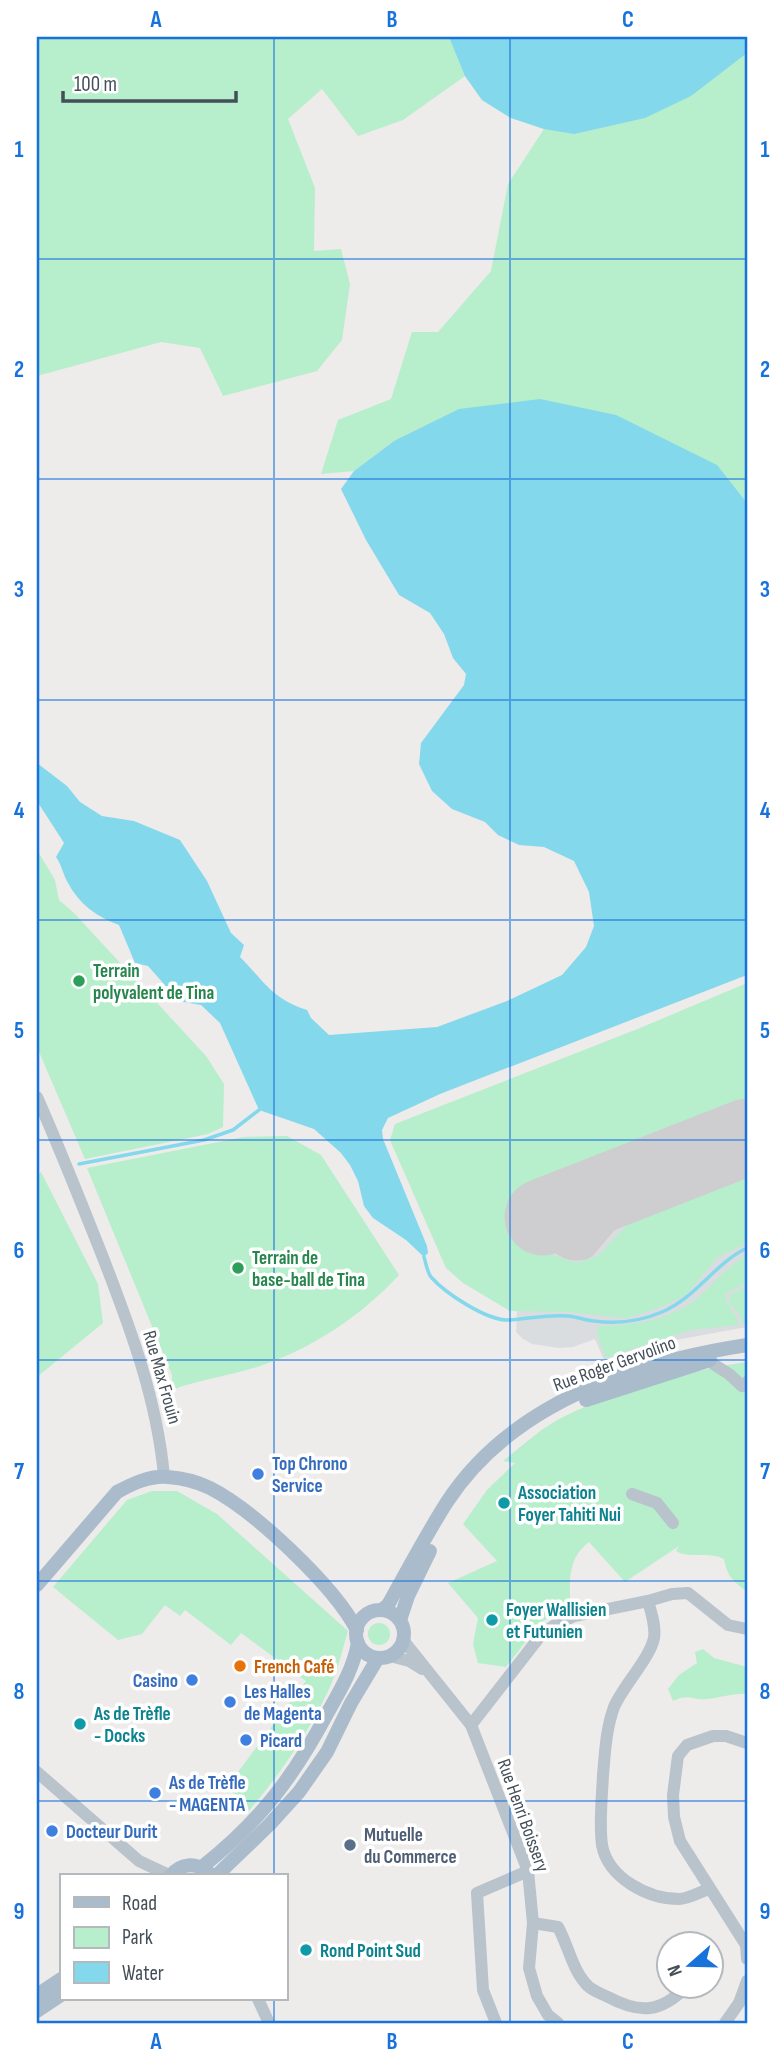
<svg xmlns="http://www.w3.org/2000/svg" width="784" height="2060" font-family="'Sofia Sans Condensed',sans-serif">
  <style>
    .airport { fill: #dadde0 }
    .green { fill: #b7eecb }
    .water { fill: #84d8ec }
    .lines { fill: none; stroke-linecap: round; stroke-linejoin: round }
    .stream { stroke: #84d8ec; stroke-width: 3.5 }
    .taxiway { stroke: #ceced0; stroke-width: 32 }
    .runway { stroke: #ceced0; stroke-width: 77 }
    .minor { stroke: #b9c3cb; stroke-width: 12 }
    .major { stroke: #aabccb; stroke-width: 14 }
    .grid { fill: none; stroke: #1772dc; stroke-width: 2; stroke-opacity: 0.55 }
    .leisure-dot { fill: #2e9e5b; stroke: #fff; stroke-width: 2.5 }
    .shop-dot { fill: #3f7fe0; stroke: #fff; stroke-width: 2.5 }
    .culture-dot { fill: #0f9aa8; stroke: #fff; stroke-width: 2.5 }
    .food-dot { fill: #e8710a; stroke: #fff; stroke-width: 2.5 }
    .service-dot { fill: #5c6f8a; stroke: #fff; stroke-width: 2.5 }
    .labels { text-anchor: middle; stroke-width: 7; stroke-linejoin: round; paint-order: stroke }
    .leisure-label { font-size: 19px; font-weight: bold; fill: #27864d; stroke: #fff; text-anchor: start }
    .street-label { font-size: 19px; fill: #444f59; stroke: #fff }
    .shop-label { font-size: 19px; font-weight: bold; fill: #366cbe; stroke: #fff; text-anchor: start }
    .culture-label { font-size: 19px; font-weight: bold; fill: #0d838f; stroke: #fff; text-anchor: start }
    .food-label { font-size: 19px; font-weight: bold; fill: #c56008; stroke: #fff; text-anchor: start }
    .service-label { font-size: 19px; font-weight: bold; fill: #4e5e75; stroke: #fff; text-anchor: start }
    .neatline { fill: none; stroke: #1772dc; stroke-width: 2.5 }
    .grid-label { font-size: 23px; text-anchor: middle; font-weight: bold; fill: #1772dc }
  </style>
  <rect width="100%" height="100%" fill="#eeebeb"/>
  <polygon class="airport" points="747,988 747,1327 676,1340 606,1365 595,1339 573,1347 559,1348 532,1344 523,1339 516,1332 517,1309 401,1122"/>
  <g class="green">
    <polygon points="37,37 747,37 747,533 394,441 354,471 321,474 338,420 391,399 412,332 438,332 491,271 508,184 544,129 511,118 482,100 465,76 403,120 358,136 322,89 288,119 315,188 314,251 341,249 350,284 342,340 317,371 223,396 200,348 161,342 37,376"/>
    <polygon points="37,850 55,880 59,900 74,913 206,1056 224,1084 223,1127 208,1134 85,1159 37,1047"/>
    <polygon points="747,983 747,1108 526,1195 551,1254 576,1263 598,1256 638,1213 747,1167 747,1243 718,1257 685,1296 654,1310 626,1318 569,1312 510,1311 463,1283 446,1268 390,1140 395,1124 640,1028"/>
    <path d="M287,1136L321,1155L399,1275C361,1316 313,1348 260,1366C231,1376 201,1379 172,1390V1375L87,1168L244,1137Z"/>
    <polygon points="41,1172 98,1284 103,1323 37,1377 37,1175"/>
    <path d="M747,1254V1283L725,1294C727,1309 736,1312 739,1325L690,1330L606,1358L597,1334L599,1326C634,1326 677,1319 702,1294C718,1278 729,1267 747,1254Z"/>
    <polygon points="747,1286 747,1323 743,1324 738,1312 729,1303 730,1295"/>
    <path d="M747,1362V1592C733,1580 728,1579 724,1559C709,1551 688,1559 676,1551L679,1546L625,1582L589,1542C567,1559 570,1581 570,1607L541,1622L506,1667L478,1663L473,1644L478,1618L448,1583L497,1561L463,1524L487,1490L515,1463L503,1461C522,1446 542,1427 565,1416C621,1389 686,1371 747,1362Z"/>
    <path d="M152,1491H177L217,1514L348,1631C342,1650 338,1671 329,1689C308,1734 280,1774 248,1812L234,1801L238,1796L226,1788L306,1681L241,1633L231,1645L185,1610L180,1616L165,1605L142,1634L118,1640L53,1587L127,1500Z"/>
    <circle cx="379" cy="1634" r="11"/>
    <path d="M703,1649L714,1658L747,1667V1694C732,1693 721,1698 707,1699C692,1701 690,1693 673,1701L668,1689L679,1675L697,1663L695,1652Z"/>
  </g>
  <g class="water">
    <polygon points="449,37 747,37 747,53 691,96 645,118 574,134 544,129 511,118 482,100 465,76"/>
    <path d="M540,399L616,415L717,465L747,503V975L440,1094L388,1118L382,1130L383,1139L427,1246L428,1253L424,1257L406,1240L373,1218L364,1206L358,1181L350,1165L341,1153L314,1129L259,1110L220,1023L201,1005L179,1001L148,966L135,963L119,925C97,917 79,904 68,883C63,874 62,866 56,857L64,843L37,801V763L67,786L80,802L102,816L134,821L180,840L207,881L231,933L244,945L240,957C265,982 271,998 307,1010L311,1018L329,1035L437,1027L507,1001L562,975L586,947L594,926L589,892L574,861L544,847L519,845L498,835L485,822L452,809L432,791L419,764L421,743L464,685L466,674L453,658L444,634L430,613L399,595L366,540L341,489L354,471L394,441L459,409Z"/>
  </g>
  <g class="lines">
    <g class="stream">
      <polyline points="79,1164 204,1140 233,1130 259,1110"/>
      <path d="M424,1257C426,1263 427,1272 431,1277C445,1293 487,1321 509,1320C529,1319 548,1314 568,1316C577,1317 585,1320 594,1321C617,1324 641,1321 662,1312C696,1298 715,1263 747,1248"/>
    </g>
    <path class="taxiway" d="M595,1197C548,1189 548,1250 582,1244L625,1193L642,1178"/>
    <polyline class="runway" points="543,1217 747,1137"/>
    <g class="minor">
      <path d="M37,1097C60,1149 81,1202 102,1255C130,1327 157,1399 164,1476"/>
      <polyline points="707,1360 729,1374 742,1386 747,1382"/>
      <polyline points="632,1494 657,1503 673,1523"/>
      <path d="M648,1601C651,1612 656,1626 654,1638C650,1658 623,1686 614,1707C606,1729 605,1752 603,1775C602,1798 599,1823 602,1845C608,1878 648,1899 679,1899C688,1899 700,1892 709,1889"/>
      <polyline points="403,1640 471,1725 528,1871 533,1923 529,1968 537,1996 548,2015 558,2023"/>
      <polyline points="390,1656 409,1661 422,1669"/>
      <polyline points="471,1725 541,1635 555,1625 574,1616 648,1601 672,1594 688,1593 728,1625 747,1629"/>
      <polyline points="747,1743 726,1736 713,1736 687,1745 678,1756 673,1795 674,1817 680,1841 746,1945 747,1959"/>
      <polyline points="37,1772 139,1861 171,1876"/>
      <path d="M533,1923L558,1927C568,1945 573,1972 588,1986C593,1991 602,1994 608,1997C640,2014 661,2013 687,1986"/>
      <polyline points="258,1999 269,2023"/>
      <polyline points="496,2023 483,1990 477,1893 528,1871"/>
      <polyline points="725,2023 739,2003 747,1981"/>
    </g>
    <g class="major">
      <polyline points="586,1400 710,1360"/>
      <path d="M37,1585L117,1492C132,1484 150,1475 168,1477C181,1478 198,1482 210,1488C255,1511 334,1586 357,1630"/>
      <path d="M382,1610L388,1605C407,1571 426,1535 447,1502C512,1402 636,1362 747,1345"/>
      <circle cx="380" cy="1634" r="24"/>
      <polyline points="400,1620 408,1596 430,1551"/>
      <path d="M202,1867C260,1821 293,1778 328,1712C341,1689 353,1669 358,1643"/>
      <path d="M170,1876C181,1863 195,1862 208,1872"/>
      <polyline points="216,1876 270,1824 299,1792 327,1752 351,1703 378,1658"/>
      <polyline points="37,1995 61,1979"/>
      <polyline points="37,2011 61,1995"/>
    </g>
  </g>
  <path class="grid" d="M274,37V1876M510,37V2023M37,259H747M37,479H747M37,700H747M37,920H747M37,1140H747M37,1360H747M37,1581H747M37,1801H747M274,1999V2023"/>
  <g class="leisure-dot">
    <circle cx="79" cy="981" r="7"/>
    <circle cx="238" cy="1268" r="7"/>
  </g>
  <g class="shop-dot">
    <circle cx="258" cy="1474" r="7"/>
    <circle cx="192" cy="1680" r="7"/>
    <circle cx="230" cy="1702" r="7"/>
    <circle cx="246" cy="1740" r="7"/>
    <circle cx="155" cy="1793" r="7"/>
    <circle cx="52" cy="1831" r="7"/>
  </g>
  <g class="culture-dot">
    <circle cx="504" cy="1503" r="7"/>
    <circle cx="492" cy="1620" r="7"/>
    <circle cx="80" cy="1724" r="7"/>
    <circle cx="306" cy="1950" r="7"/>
  </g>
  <circle class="food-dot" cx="240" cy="1666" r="7"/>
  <circle class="service-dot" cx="350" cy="1845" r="7"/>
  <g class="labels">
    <g class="leisure-label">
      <text x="93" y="977">Terrain<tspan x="93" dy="22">polyvalent de Tina</tspan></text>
      <text x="252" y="1264">Terrain de<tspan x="252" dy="22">base-ball de Tina</tspan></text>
    </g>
    <g class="street-label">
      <text transform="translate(614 1363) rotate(-20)" y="7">Rue Roger Gervolino</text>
      <text transform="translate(163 1377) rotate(74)" y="7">Rue Max Frouin</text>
      <text transform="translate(524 1815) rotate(70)" y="7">Rue Henri Boissery</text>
    </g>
    <g class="shop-label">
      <text x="272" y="1470">Top Chrono<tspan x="272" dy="22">Service</tspan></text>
      <text x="178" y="1687" text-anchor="end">Casino</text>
      <text x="244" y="1698">Les Halles<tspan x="244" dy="22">de Magenta</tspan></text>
      <text x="260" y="1747">Picard</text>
      <text x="169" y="1789">As de Trèfle<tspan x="169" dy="22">- MAGENTA</tspan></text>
      <text x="66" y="1838">Docteur Durit</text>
    </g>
    <g class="culture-label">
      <text x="518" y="1499">Association<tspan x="518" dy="22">Foyer Tahiti Nui</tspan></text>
      <text x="506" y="1616">Foyer Wallisien<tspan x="506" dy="22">et Futunien</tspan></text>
      <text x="94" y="1720">As de Trèfle<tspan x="94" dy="22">- Docks</tspan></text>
      <text x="320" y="1957">Rond Point Sud</text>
    </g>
    <g class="food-label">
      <text x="254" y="1673">French Café</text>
    </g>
    <g class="service-label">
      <text x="364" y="1841">Mutuelle<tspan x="364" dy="22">du Commerce</tspan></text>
    </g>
  </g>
  <rect width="784" height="2060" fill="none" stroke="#ffffff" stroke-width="77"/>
  <rect x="60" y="1874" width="228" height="126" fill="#ffffff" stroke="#b4b9bd" stroke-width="2"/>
  <rect x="74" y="1897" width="35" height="10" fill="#aabccb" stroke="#b4b9bd" stroke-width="2"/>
  <text x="122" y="1910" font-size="21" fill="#444f59">Road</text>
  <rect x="74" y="1927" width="35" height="21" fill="#b7eecb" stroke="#b4b9bd" stroke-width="2"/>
  <text x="122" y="1944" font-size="21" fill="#444f59">Park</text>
  <rect x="74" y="1962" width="35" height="21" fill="#84d8ec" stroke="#b4b9bd" stroke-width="2"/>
  <text x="122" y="1980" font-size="21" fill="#444f59">Water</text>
  <g transform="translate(690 1965) rotate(250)"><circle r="33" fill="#ffffff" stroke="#b4b9bd" stroke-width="2"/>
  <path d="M0-5L12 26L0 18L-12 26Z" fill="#1772dc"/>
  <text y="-10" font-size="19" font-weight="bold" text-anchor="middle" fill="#444f59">N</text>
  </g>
  <path d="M63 91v10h173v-10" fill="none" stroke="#444f59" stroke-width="3.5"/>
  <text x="74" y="91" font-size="21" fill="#444f59" stroke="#ffffff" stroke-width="5" paint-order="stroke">100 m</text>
  <rect x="38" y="38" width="708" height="1984" class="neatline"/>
  <g class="grid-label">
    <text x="156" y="27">A</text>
    <text x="392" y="27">B</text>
    <text x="628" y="27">C</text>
    <text x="19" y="157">1</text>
    <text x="765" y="157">1</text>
    <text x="19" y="377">2</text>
    <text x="765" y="377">2</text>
    <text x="19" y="597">3</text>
    <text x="765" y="597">3</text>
    <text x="19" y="818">4</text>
    <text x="765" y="818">4</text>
    <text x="19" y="1038">5</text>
    <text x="765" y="1038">5</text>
    <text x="19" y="1258">6</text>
    <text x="765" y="1258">6</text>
    <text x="19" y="1479">7</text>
    <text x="765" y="1479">7</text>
    <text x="19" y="1699">8</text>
    <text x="765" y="1699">8</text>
    <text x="19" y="1919">9</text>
    <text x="765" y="1919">9</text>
    <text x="156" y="2049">A</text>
    <text x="392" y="2049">B</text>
    <text x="628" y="2049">C</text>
  </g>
</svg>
